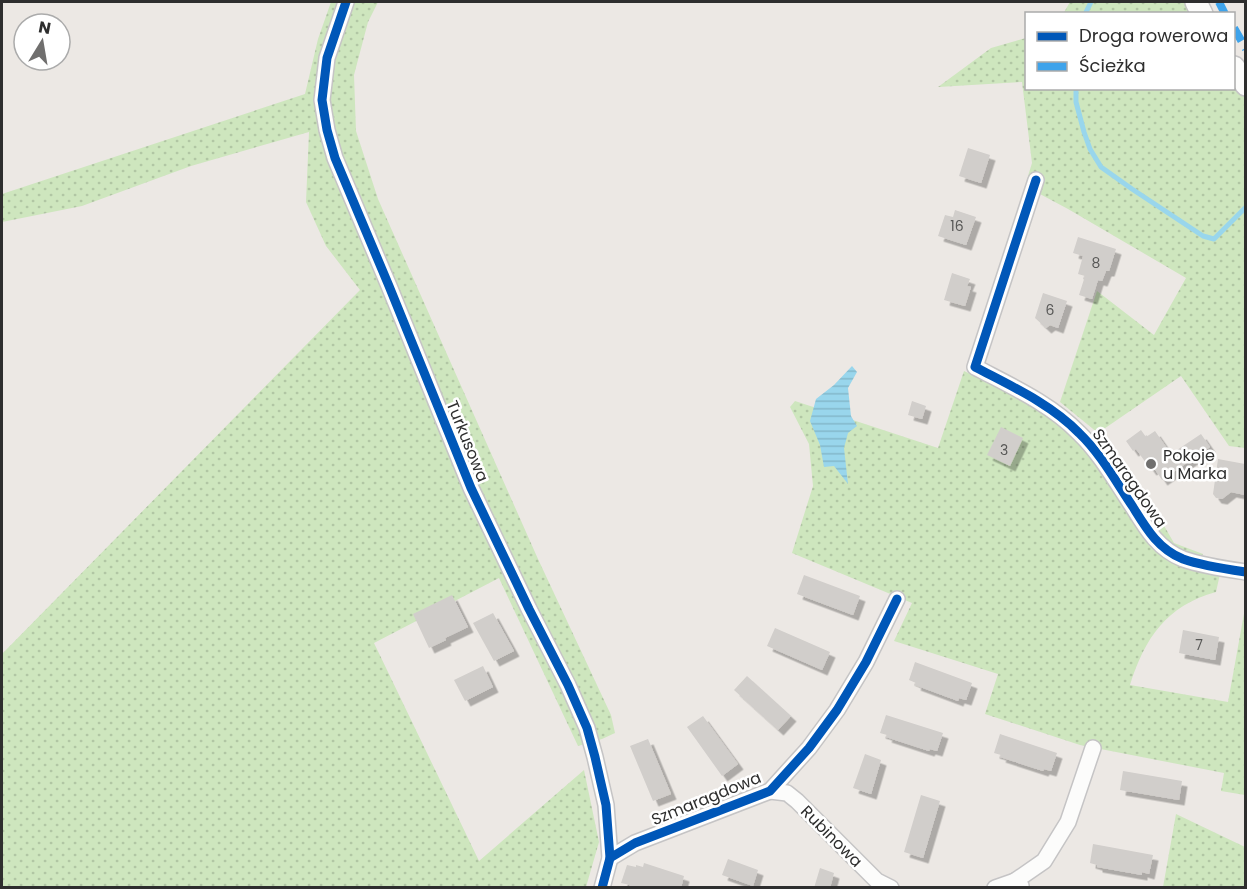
<svg xmlns="http://www.w3.org/2000/svg" width="1247" height="889" font-family="Poppins,sans-serif">
  <style>
    .grass { fill: url(#grass-dots) }
    .water { fill: url(#water-rules) }
    .lines { fill: none; stroke-linecap: round; stroke-linejoin: round }
    .stream { stroke: #99d6ec; stroke-width: 5 }
    .building { fill: #d1cecb; filter: url(#shadow) }
    .street-casing { stroke: #c5c4c5; stroke-width: 18 }
    .secondary-casing { stroke: #c5c4c5; stroke-width: 24 }
    .street { stroke: #fcfcfb; stroke-width: 15 }
    .secondary { stroke: #fcfcfb; stroke-width: 21 }
    .quiet { stroke: #3ea3eb; stroke-width: 8; stroke-dasharray: 15 8; stroke-linecap: butt }
    .cycleway-casing { stroke: #fff; stroke-width: 13 }
    .cycleway { stroke: #0057b8; stroke-width: 9 }
    .poi-dot { fill: #706f6e; stroke: #fff; stroke-width: 2 }
    .labels { text-anchor: middle; stroke-width: 5; stroke-linejoin: round; paint-order: stroke }
    .number-label { font-size: 14px; fill: #585857 }
    .street-label { font-size: 16px; fill: #2e2e2e; stroke: #fff }
    .poi-label { font-size: 16px; fill: #2e2e2e; stroke: #fff; text-anchor: start }
  </style>
  <defs>
    <pattern id="grass-dots" width="8" height="8" patternUnits="userSpaceOnUse" patternTransform="scale(1.5)"><rect width="8" height="8" fill="#cee6be"/><path d="M2 2h.1M6 6h.1" fill="none" stroke="#b1c6a4" stroke-width="1.8" stroke-linecap="round"/></pattern>
    <pattern id="water-rules" width="6" height="5" patternUnits="userSpaceOnUse" patternTransform="scale(1.5)"><rect width="6" height="5" fill="#99d6ec"/><path d="M0 2.5h6" fill="none" stroke="#84b8cb"/></pattern>
    <filter id="shadow"><feDropShadow dx="5.5" dy="5.5" stdDeviation="0" flood-color="#0004"/></filter>
  </defs>
  <rect width="100%" height="100%" fill="#ece8e4"/>
  <g class="grass">
    <polygon points="331,2 378,2 368,22 354,75 356,131 378,199 538,559 611,715 615,733 602,739 578,746 499,578 374,643 479,861 584,770 599,842 586,887 2,887 2,654 360,290 326,246 306,202 309,132 191,166 82,206 2,222 2,194 305,94 318,39"/>
    <polygon points="1070,2 1188,2 1194,14 1063,14"/>
    <polygon points="1026,38 1026,88 1234,88 1234,81 1246,99 1245,448 1229,446 1181,376 1098,433 1060,402 1097,291 1154,335 1186,278 1068,209 1038,193 1041,180 1028,176 1032,163 1022,82 938,87 991,48"/>
    <path d="M964,371L1033,404L1082,442L1144,533L1220,574L1216,592C1166,606 1145,638 1130,685L1228,702L1245,608V795L1221,791L1224,773L1080,745L985,714L998,674L894,641L912,603L792,553L813,486L809,444L790,407L795,401L938,448Z"/>
    <polygon points="1144,491 1174,543 1203,554 1198,560 1165,544 1134,502"/>
    <polygon points="1176,814 1245,847 1245,887 1163,887"/>
  </g>
  <polygon class="water" points="852,366 857,372 848,388 851,416 857,426 848,433 844,448 848,484 834,466 824,467 820,445 810,421 816,399 834,385"/>
  <g class="lines">
    <g class="stream">
      <polyline points="1085,14 1091,2"/>
      <polyline points="1076,88 1076,102 1084,132 1090,149 1101,167 1132,189 1203,236 1214,239 1246,207"/>
    </g>
  </g>
  <g class="building">
    <polygon points="968,148 990,155 981,183 959,176"/>
    <polygon points="955,210 976,217 966,245 938,236 945,215 953,217"/>
    <polygon points="1078,237 1116,249 1109,271 1106,271 1102,281 1098,280 1092,299 1079,295 1085,276 1078,274 1083,256 1073,253"/>
    <polygon points="952,273 970,279 967,286 971,287 965,306 944,300"/>
    <polygon points="1043,293 1067,301 1058,328 1050,325 1046,328 1035,318"/>
    <polygon points="912,401 926,406 922,419 908,415"/>
    <polygon points="1001,427 1023,438 1010,466 987,455"/>
    <polygon points="1141,430 1146,437 1155,431 1171,454 1201,434 1210,447 1162,480 1154,468 1151,470 1136,449 1133,451 1126,441"/>
    <polygon points="1218,459 1245,464 1245,495 1231,492 1222,499 1216,498 1213,494"/>
    <polygon points="804,575 860,596 853,615 797,594"/>
    <polygon points="452,595 468,627 445,638 446,640 429,648 413,614"/>
    <polygon points="493,613 514,651 494,661 473,623"/>
    <polygon points="775,628 830,652 822,670 767,646"/>
    <polygon points="1183,630 1219,637 1215,660 1179,653"/>
    <polygon points="915,662 972,683 966,700 959,698 958,701 915,685 916,683 909,680"/>
    <polygon points="483,666 493,687 465,701 454,680"/>
    <polygon points="747,676 791,716 778,730 734,690"/>
    <polygon points="886,715 943,733 937,751 930,749 929,751 886,737 887,735 880,733"/>
    <polygon points="703,716 738,764 722,776 687,727"/>
    <polygon points="1000,734 1057,753 1051,771 1044,769 1043,771 1000,757 1001,755 994,753"/>
    <polygon points="648,739 671,794 653,801 630,746"/>
    <polygon points="865,754 881,760 871,794 853,788"/>
    <polygon points="1123,771 1182,781 1179,800 1120,790"/>
    <polygon points="921,795 940,801 923,858 904,852"/>
    <polygon points="1093,844 1153,855 1149,874 1142,872 1142,875 1097,867 1097,865 1090,863"/>
    <polygon points="728,859 758,870 753,886 722,875"/>
    <polygon points="644,863 684,876 681,888 629,888 630,885 621,883 627,865 636,867 636,865 643,867"/>
    <polygon points="820,868 834,873 830,888 814,888"/>
  </g>
  <g class="lines">
    <defs>
      <g id="street">
        <polyline points="346,2 327,58 322,100 327,130 335,158 389,286 471,488 529,609 568,685 587,728 595,757 606,805 610,858 602,888"/>
        <path d="M1036,180L975,367C1011,386 1051,404 1079,433C1101,454 1116,482 1133,507C1146,528 1158,549 1183,559C1203,566 1225,569 1246,572"/>
        <polyline points="770,791 787,793 797,801 877,881 891,888"/>
        <polyline points="610,858 635,843 770,791 809,748 837,710 866,662 897,599"/>
        <polyline points="1015,881 1044,861 1068,822 1093,748"/>
        <polyline points="995,888 1015,881 1021,886"/>
      </g>
      <g id="secondary">
        <polyline points="1196,2 1202,14"/>
        <polyline points="1234,67 1246,85"/>
      </g>
    </defs>
    <use href="#street" class="street-casing"/>
    <use href="#secondary" class="secondary-casing"/>
    <use href="#street" class="street"/>
    <use href="#secondary" class="secondary"/>
    <g class="quiet">
      <polyline points="1219,2 1225,14"/>
      <polyline points="1234,28 1246,49"/>
    </g>
    <defs>
      <g id="cycleway">
        <polyline points="346,2 327,58 322,100 327,130 335,158 389,286 471,488 529,609 568,685 587,728 595,757 606,805 610,858 602,888"/>
        <path d="M1036,180L975,367C1011,386 1051,404 1079,433C1101,454 1116,482 1133,507C1146,528 1158,549 1183,559C1203,566 1225,569 1246,572"/>
        <polyline points="610,858 635,843 770,791 809,748 837,710 866,662 897,599"/>
      </g>
    </defs>
    <use href="#cycleway" class="cycleway-casing"/>
    <use href="#cycleway" class="cycleway"/>
  </g>
  <circle class="poi-dot" cx="1151" cy="464" r="6"/>
  <g class="labels">
    <g class="number-label">
      <text x="957" y="231">16</text>
      <text x="1096" y="268">8</text>
      <text x="1050" y="315">6</text>
      <text x="1004" y="455">3</text>
      <text x="1199" y="650">7</text>
    </g>
    <g class="street-label">
      <text transform="translate(468 441) rotate(68)" y="6">Turkusowa</text>
      <text transform="translate(1130 478) rotate(55)" y="6">Szmaragdowa</text>
      <text transform="translate(706 798) rotate(-22)" y="6">Szmaragdowa</text>
      <text transform="translate(832 836) rotate(45)" y="6">Rubinowa</text>
    </g>
    <g class="poi-label">
      <text x="1163" y="461">Pokoje<tspan x="1163" dy="18">u Marka</tspan></text>
    </g>
  </g>
  <rect width="1247" height="889" fill="none" stroke="#2e2e2e" stroke-width="6"/>
  <rect x="1025" y="12" width="210" height="78" fill="#ffffff" stroke="#ababab" stroke-width="1.5"/>
  <rect x="1037" y="32" width="30" height="9" fill="#0057b8" stroke="#ababab" stroke-width="1.5"/>
  <text x="1079" y="42" font-size="18" fill="#2e2e2e">Droga rowerowa</text>
  <rect x="1037" y="62" width="30" height="9" fill="#3ea3eb" stroke="#ababab" stroke-width="1.5"/>
  <text x="1079" y="72" font-size="18" fill="#2e2e2e">Ścieżka</text>
  <g transform="translate(42 42) rotate(11)"><circle r="28" fill="#ffffff" stroke="#ababab" stroke-width="1.5"/>
  <path d="M0-4.5L10 22L0 15L-10 22Z" fill="#706f6e"/>
  <text y="-9" font-size="16" font-weight="bold" text-anchor="middle" fill="#2e2e2e">N</text>
  </g>
</svg>
